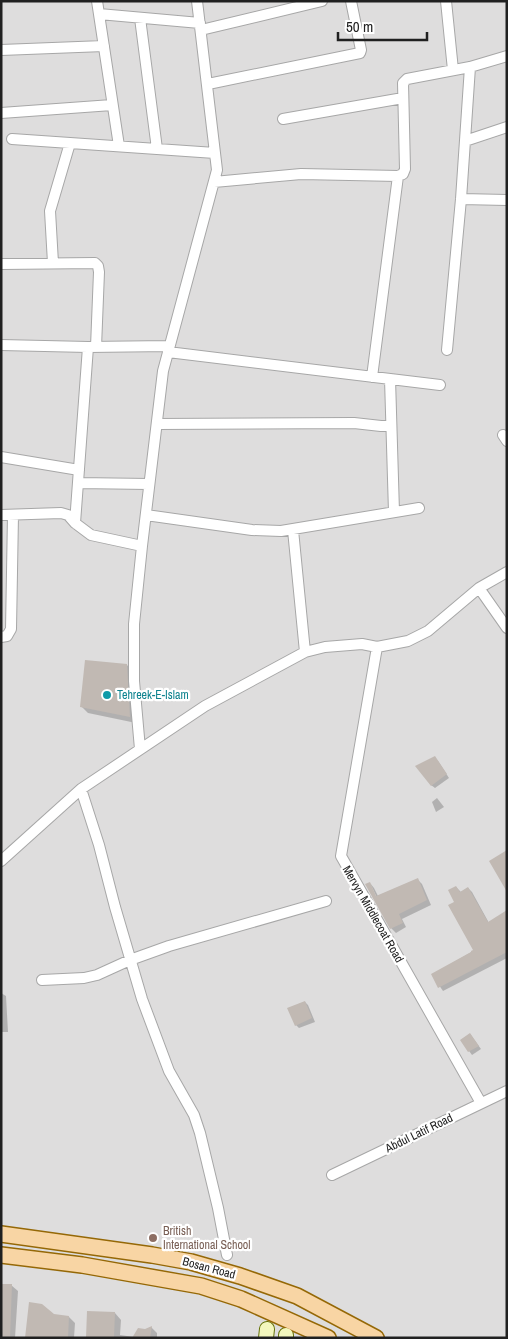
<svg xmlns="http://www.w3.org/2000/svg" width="508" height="1339" font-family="'Archivo Narrow',sans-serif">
<rect width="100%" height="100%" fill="#f0ede7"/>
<!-- residential -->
<path fill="#dedddd" d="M 1,1 L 507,1 L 507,1338 L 1,1338 Z"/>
<!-- shadow -->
<path fill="#0003" d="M 127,665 L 133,672 L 136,723 L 88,713 L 81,706 Z
M 438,761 L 449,778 L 435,788 L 431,785 Z
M 437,798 L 444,807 L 436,812 L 432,802 Z
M 418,880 L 422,884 L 431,905 L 402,919 L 406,927 L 396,933 L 391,928 L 370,883 L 374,888 L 378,896 Z
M 456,887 L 461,892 L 468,888 L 472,892 L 489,923 L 507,911 L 507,958 L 443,991 L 432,975 L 475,950 L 456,902 Z
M 1,993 L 6,996 L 8,1032 L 1,1032 Z
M 305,1002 L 308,1005 L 315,1022 L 299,1028 L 296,1025 Z
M 470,1034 L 481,1049 L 472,1055 L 461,1040 Z
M 11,1285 L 18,1291 L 15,1338 L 1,1338 Z
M 115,1313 L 121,1320 L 120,1335 L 134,1337 L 151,1327 L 157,1333 L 157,1338 L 87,1338 Z
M 53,1316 L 69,1317 L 75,1323 L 74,1338 L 26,1338 Z"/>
<!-- building -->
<path fill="#c1b9b3" d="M 85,660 L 127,664 L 130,717 L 80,707 Z
M 435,756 L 447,774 L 431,786 L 415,766 Z
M 507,850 L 507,892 L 489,861 Z
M 418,878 L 427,900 L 399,914 L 403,923 L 390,929 L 365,884 L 370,882 L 376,896 Z
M 456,886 L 460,892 L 468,887 L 488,922 L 507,910 L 507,952 L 438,988 L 431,974 L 471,952 L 471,951 L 473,950 L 448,905 L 454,902 L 448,890 Z
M 305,1001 L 312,1018 L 295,1026 L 287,1008 Z
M 470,1033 L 479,1046 L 468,1052 L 460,1040 Z
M 1,1284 L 12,1284 L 10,1338 L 1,1338 Z
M 29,1302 L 42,1304 L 54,1314 L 69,1316 L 68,1338 L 25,1338 Z
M 87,1311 L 115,1312 L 114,1338 L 86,1338 Z
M 152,1326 L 150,1338 L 132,1338 L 138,1328 L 145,1329 Z"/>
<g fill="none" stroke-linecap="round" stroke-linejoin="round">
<!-- street casing -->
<g stroke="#a7a7a7" stroke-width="12">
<path id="street" d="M 97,1 L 119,146
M 446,1 L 453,70
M 99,14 L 200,23
M 140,18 L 157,149
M 201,30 L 322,1
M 1,50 L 104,46
M 208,84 L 360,53 L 361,50 L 351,1
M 1,113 L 112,105
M 283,119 L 403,98
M 12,139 L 215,153
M 465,141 L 507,127
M 214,182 L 301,174 L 398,176 L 403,174 L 405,169 L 403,83 L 407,79 L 470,67 L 507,56
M 461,199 L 507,200
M 53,263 L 50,211 L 70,143
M 1,264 L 95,263 L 98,266 L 99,272 L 96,347
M 1,345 L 88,347 L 169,346
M 447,350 L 461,199 L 470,67
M 168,352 L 440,385
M 372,377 L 398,176
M 390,379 L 394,512
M 157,424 L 354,423 L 381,426 L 391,426
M 503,435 L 507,441
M 1,457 L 79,470
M 78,483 L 149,484
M 1,515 L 61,513 L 68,515 L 75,523 L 91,535 L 142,546
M 146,515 L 252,530 L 281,531 L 419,508
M 75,523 L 88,347
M 293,530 L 305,652
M 479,588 L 507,628
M 1,637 L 7,636 L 11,629 L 13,515
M 377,647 L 341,856 L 481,1103
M 140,749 L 134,681 L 134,624 L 142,546 L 163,371 L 217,170 L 197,1
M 81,789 L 99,845 L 115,907 L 142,999 L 169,1071 L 194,1115 L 200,1133 L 218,1208 L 227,1255
M 1,861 L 81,789 L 205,706 L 305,652 L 325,647 L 362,644 L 377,647 L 408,641 L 428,631 L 479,588 L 507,572
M 42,980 L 84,978 L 97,975 L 130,960 L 169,946 L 326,901
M 332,1175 L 507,1091"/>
</g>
<!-- secondary casing -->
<g stroke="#67740a" stroke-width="16">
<path id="secondary" d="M 266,1338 L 267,1329
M 286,1338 L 286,1335"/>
</g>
<!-- primary casing -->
<g stroke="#956806" stroke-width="18">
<path id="primary" d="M 1,1234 L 152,1255 L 191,1262 L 240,1276 L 297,1296 L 376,1338
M 1,1255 L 82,1265 L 201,1286 L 241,1299 L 328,1338"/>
</g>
<!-- street -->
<use href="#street" stroke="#fff" stroke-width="10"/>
<!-- secondary -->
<use href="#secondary" stroke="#f3f7be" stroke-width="14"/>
<!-- primary -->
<use href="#primary" stroke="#f8d5a4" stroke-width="15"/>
</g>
<!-- markers -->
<circle fill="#0f9aa8" stroke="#fff" stroke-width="2" cx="107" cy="695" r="5"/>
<circle fill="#8d6e63" stroke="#fff" stroke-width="2" cx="153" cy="1238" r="5"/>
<g text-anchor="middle" stroke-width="4.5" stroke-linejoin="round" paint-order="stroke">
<!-- culture labels -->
<g font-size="12" fill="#0d838f" stroke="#fff" text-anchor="start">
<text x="117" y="699">Tehreek-E-Islam</text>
</g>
<!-- street labels -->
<g font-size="12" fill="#202020" stroke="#fff">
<text transform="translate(373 914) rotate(60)" y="4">Mervyn Middlecoat Road</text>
<text transform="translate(419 1133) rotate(-26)" y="4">Abdul Latif Road</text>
<text transform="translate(209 1268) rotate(15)" y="4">Bosan Road</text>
</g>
<!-- education labels -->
<g font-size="12" fill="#785e54" stroke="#fff" text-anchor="start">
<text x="163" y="1235">British<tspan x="163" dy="14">International School</tspan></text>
</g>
</g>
<!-- border -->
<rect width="508" height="1339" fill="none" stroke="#202020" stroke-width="5"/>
<!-- scale -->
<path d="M338 32v8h89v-8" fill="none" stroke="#202020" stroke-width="2.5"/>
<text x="346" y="32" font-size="15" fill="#202020" stroke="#ffffff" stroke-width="4" paint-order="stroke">50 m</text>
</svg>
